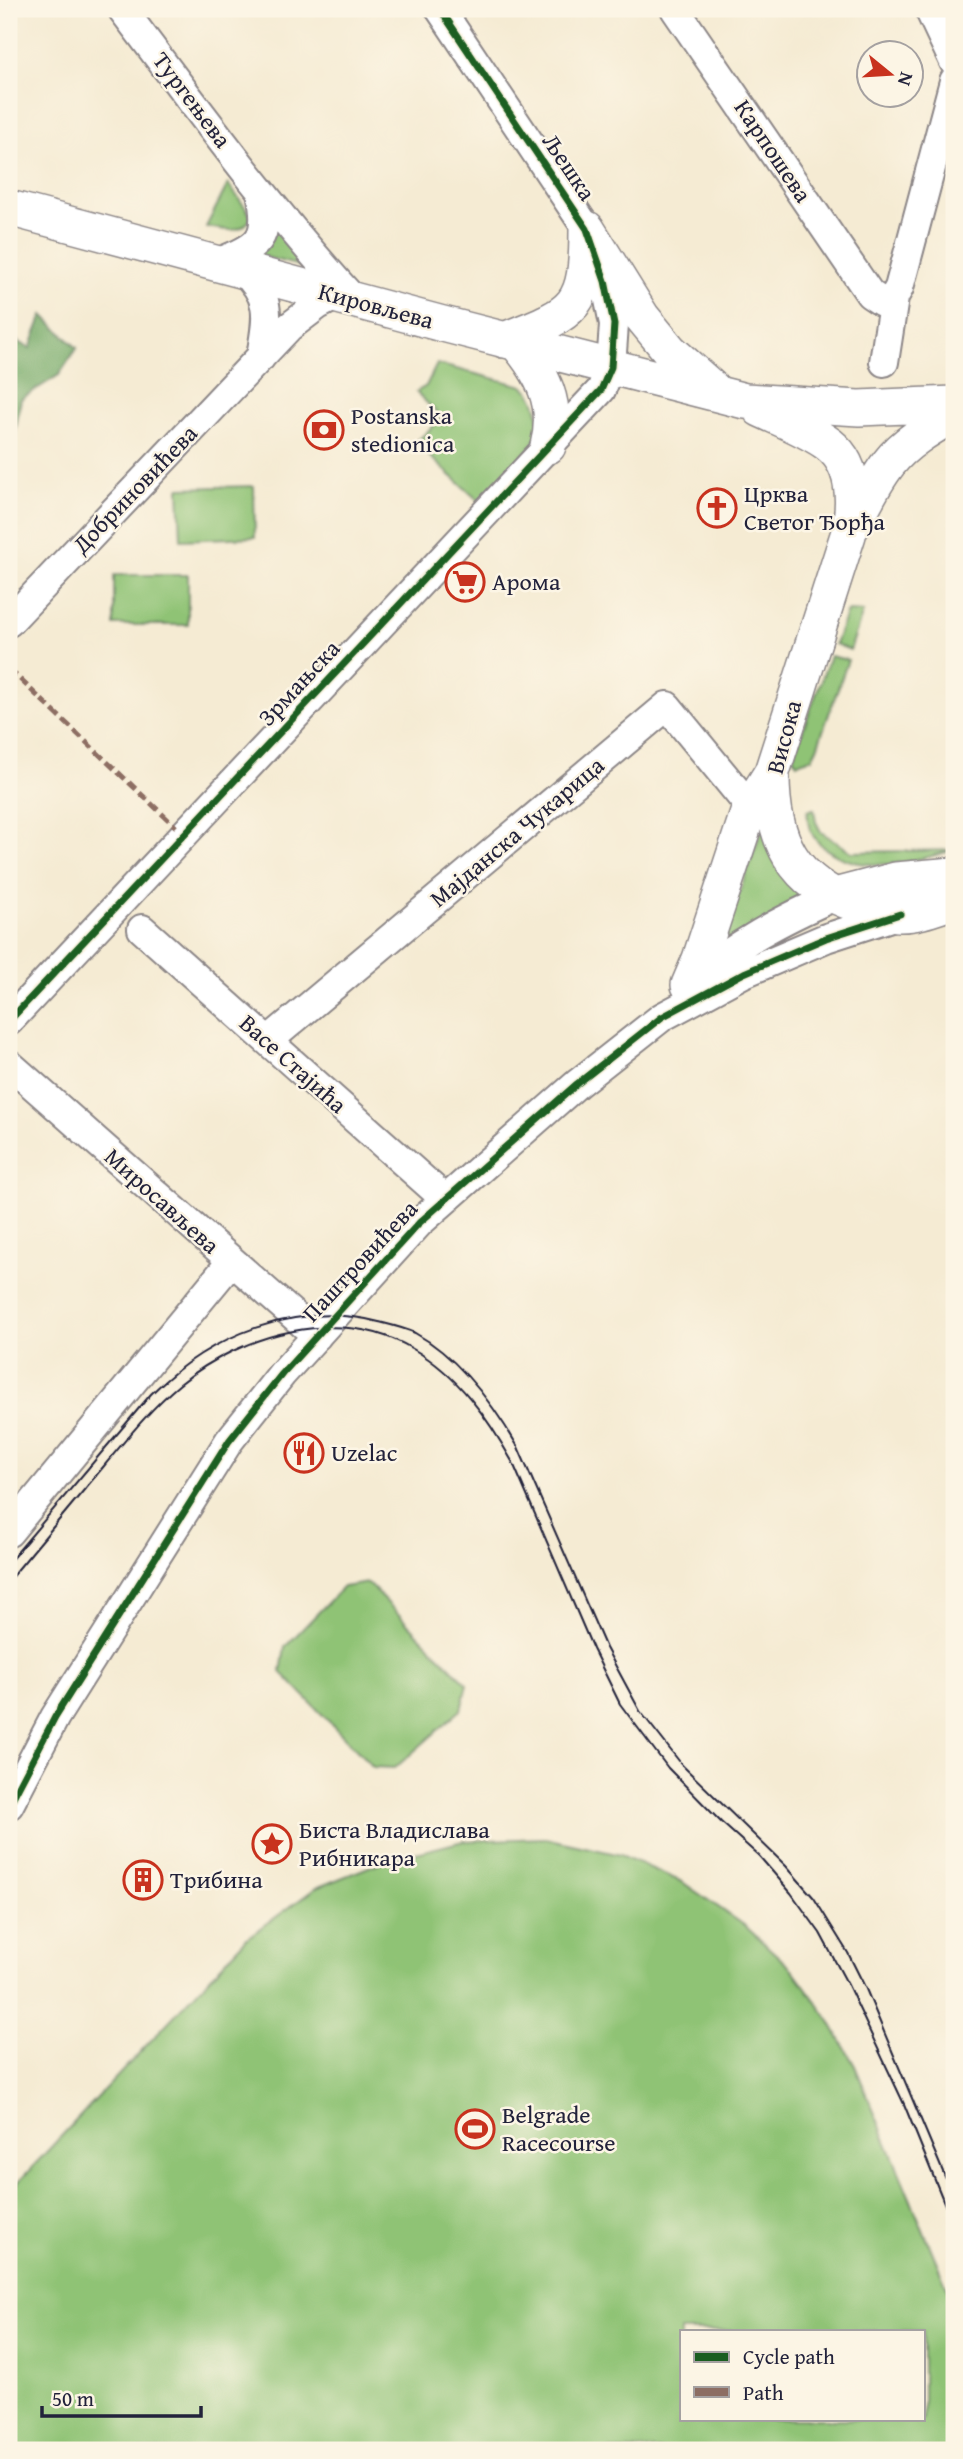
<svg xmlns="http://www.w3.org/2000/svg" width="963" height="2459" font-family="'Gentium Book Plus',serif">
<rect width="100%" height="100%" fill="#fcf5e5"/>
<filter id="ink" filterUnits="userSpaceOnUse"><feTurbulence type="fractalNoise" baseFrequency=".0143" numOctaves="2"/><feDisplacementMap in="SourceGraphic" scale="14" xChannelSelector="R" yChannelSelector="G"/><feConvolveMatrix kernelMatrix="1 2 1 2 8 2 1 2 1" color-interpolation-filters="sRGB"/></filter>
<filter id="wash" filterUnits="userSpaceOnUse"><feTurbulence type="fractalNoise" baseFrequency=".00686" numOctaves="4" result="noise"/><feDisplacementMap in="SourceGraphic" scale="28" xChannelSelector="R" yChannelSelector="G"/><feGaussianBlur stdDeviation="1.57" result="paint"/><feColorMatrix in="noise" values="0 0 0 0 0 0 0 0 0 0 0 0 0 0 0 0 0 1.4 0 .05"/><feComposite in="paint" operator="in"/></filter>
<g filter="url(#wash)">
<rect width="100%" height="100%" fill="#f5ebd3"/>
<!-- green -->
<path fill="#8fc375" stroke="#587258" stroke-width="2" fill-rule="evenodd" d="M 228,184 L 248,211 L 251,218 C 240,236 223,229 206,227 Z
M 275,228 L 323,272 L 257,255 Z
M 437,364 L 523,386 C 538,396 543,424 535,440 C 527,455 492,486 479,501 L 415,443 L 442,418 L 416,392 L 426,386 Z
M 254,486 L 255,537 L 181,540 L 179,488 Z
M 114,575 L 188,575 L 188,625 L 114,625 Z
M 847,611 L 863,612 L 850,650 L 835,644 Z
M 830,656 L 848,660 L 817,748 L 812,758 L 797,763 L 793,757 Z
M 814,809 L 816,822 L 821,832 L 852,852 L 954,850 C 910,862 857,878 820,844 C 811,836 806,822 808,810 Z
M 762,825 L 811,900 L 718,952 L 757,843 Z
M 368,1583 L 467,1684 L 461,1710 L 395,1768 L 373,1767 L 281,1672 L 285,1647 L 343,1587 Z
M 545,1838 L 621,1855 L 682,1882 L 744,1925 L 793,1970 L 828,2018 L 855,2066 L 954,2304 L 954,2450 L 9,2450 L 9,2192 L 246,1939 L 316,1888 L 381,1862 L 463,1841 ZM 681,2331 L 923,2331 L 923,2419 L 681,2419 Z"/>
<!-- forest -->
<path fill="#73a966" stroke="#4a6650" stroke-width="2" d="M 43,315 L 77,348 L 59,375 L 21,399 L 9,466 L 9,337 L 30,348 Z"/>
</g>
<g filter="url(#ink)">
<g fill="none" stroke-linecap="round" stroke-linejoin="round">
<!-- minor casing -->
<g stroke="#8c8687" stroke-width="32">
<path id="minor" d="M 122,9 C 197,108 270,209 354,300
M 675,9 L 870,294 L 882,302 L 891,302 L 899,288 L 954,81
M 929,9 L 954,62
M 217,263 C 259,246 271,241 261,192
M 242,270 C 274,299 267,318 261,357
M 884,362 L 894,298
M 9,622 L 289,327 L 318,305 L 337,295
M 142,929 L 444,1198
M 691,983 C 734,944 783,919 835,896
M 9,1021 L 601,390 L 611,367 L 614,324 L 605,281 L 587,229 L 440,9
M 268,1041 L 667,706 L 750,807
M 9,1064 L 317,1336
M 9,1532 L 231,1262
M 9,1805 L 55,1717 L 229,1441 L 282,1374 L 419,1223 L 577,1084 L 662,1017 L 744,973 L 826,938 L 900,914"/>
</g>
<!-- major casing -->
<g stroke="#8c8687" stroke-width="38">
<path id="major" d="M 9,208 L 439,323 L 745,401 L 859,408 L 954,404
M 587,229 L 642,317 L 670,351 L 714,390
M 504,340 C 576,312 587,309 587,229
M 516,342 C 543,374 559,404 548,446
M 760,409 C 781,419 804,428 824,441 C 856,461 856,503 848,535 L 772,772 C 771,838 792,885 859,905 C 872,909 887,914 901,914 C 919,914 937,906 954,901
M 853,525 C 864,504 874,482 889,463 C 905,442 932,427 954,414
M 835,896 L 896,880 L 954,875
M 689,985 L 700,959 L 750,807 L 772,772"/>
</g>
<!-- minor -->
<use href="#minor" stroke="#fff" stroke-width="28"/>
<!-- major -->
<use href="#major" stroke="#fff" stroke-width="35"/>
<!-- tram -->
<path stroke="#22223b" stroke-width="2" d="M 9,1562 L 151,1394 C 210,1335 296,1300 379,1322 C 391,1325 404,1328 415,1333 C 460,1358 493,1404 518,1447 L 606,1648 L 640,1711 L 683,1766 L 786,1866 L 814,1898 L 848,1953 L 866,1989 L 954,2198
M 9,1580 C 41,1542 72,1504 104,1466 C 128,1437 151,1408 180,1384 C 242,1334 339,1305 413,1349 C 458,1375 488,1418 513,1463 L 593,1649 L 620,1704 L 668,1768 L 721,1822 L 759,1856 L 791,1893 L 820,1933 L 848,1985 L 904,2104 L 954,2227"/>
<!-- quiet -->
<path stroke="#8d6e63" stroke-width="5" stroke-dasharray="10 5" stroke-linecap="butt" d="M 9,669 L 176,827"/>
<!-- cycleway casing -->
<g stroke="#fcf5e5" stroke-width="11">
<path id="cycleway" d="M 9,1021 L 601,390 L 611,367 L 614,324 L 605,281 L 587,229 L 440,9
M 9,1805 L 55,1717 L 229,1441 L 282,1374 L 419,1223 L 577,1084 L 662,1017 L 744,973 L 826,938 L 900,914"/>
</g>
<!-- cycleway -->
<use href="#cycleway" stroke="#1b5e20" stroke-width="7"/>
</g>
</g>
<!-- icons -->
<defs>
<g id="bank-ring" transform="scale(2.0125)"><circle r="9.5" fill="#fcf5e5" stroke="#c8321e" stroke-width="1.5"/><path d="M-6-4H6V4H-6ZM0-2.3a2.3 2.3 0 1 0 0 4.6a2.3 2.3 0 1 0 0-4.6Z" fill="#c8321e"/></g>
<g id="church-ring" transform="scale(2.0125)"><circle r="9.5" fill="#fcf5e5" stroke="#c8321e" stroke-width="1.5"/><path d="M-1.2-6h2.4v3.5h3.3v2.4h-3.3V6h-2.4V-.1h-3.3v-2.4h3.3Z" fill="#c8321e"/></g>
<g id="supermarket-ring" transform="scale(2.0125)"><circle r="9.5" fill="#fcf5e5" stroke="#c8321e" stroke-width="1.5"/><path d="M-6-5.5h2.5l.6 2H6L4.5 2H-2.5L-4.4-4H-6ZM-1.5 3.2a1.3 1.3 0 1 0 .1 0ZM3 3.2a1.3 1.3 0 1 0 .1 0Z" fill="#c8321e"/></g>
<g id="restaurant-ring" transform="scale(2.0125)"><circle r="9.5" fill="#fcf5e5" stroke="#c8321e" stroke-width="1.5"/><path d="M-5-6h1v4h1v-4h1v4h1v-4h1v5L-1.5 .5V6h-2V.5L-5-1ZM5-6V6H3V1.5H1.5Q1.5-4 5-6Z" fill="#c8321e"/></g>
<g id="sight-ring" transform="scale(2.0125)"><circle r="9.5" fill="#fcf5e5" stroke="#c8321e" stroke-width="1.5"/><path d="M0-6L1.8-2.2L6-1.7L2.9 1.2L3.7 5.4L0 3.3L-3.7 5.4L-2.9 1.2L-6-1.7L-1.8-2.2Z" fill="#c8321e"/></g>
<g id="building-ring" transform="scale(2.0125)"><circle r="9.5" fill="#fcf5e5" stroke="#c8321e" stroke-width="1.5"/><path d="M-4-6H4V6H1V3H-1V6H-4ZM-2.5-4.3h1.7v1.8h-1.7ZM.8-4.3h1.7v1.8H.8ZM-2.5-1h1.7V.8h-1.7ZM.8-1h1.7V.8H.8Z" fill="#c8321e"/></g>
<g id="stadium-ring" transform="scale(2.0125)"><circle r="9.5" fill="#fcf5e5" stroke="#c8321e" stroke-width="1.5"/><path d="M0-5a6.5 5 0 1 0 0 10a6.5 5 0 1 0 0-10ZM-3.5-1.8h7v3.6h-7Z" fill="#c8321e"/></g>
</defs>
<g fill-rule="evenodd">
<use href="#bank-ring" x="324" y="430"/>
<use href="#church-ring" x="717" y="508"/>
<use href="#supermarket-ring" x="465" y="582"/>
<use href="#restaurant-ring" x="304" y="1453"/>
<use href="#sight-ring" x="272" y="1844"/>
<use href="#building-ring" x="143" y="1880"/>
<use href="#stadium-ring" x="475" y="2129"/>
</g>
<g text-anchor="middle" stroke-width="5" stroke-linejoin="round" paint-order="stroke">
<!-- street labels -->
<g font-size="24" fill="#22223b" stroke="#fcf5e5">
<text transform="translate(192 100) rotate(53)" y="8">Тургењева</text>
<text transform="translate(773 151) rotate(56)" y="8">Карпошева</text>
<text transform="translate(569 167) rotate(56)" y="8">Љешка</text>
<text transform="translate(376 306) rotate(15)" y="8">Кировљева</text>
<text transform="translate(135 489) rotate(-46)" y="8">Добриновићева</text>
<text transform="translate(299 683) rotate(-47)" y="8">Зрмањска</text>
<text transform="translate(784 737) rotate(-75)" y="8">Висока</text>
<text transform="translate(517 832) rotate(-40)" y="8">Мајданска Чукарица</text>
<text transform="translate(293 1064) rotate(42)" y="8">Васе Стајића</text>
<text transform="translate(162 1201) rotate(42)" y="8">Миросављева</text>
<text transform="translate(360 1261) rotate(-47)" y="8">Паштровићева</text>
</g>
<!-- poi labels -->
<g font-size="24" fill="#22223b" stroke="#fcf5e5" text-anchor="start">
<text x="351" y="424">Postanska<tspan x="351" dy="28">stedionica</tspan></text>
<text x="744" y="502">Црква<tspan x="744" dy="28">Светог Ђорђа</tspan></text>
<text x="492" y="590">Арома</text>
<text x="331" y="1461">Uzelac</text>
<text x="299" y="1838">Биста Владислава<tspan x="299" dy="28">Рибникара</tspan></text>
<text x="170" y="1888">Трибина</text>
<text x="502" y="2123">Belgrade<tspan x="502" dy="28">Racecourse</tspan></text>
</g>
</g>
<!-- margin -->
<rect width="963" height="2459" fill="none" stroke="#fcf5e5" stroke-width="35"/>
<!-- legend -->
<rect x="680" y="2330" width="245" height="91" fill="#fcf5e5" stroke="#a5a1a1" stroke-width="2"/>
<rect x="694" y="2352" width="35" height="10" fill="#1b5e20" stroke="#a5a1a1" stroke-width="2"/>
<text x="743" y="2364" font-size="21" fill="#22223b">Cycle path</text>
<rect x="694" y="2387" width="35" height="10" fill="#8d6e63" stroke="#a5a1a1" stroke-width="2"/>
<text x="743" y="2400" font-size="21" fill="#22223b">Path</text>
<!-- north arrow -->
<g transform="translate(890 74) rotate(108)"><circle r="33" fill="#fcf5e5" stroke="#a5a1a1" stroke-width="2"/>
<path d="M0-5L12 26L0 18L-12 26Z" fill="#c8321e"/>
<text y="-10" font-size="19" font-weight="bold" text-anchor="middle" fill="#22223b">N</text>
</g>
<!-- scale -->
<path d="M42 2406v10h159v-10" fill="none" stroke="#22223b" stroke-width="3.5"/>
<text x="52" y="2406" font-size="21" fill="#22223b" stroke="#fcf5e5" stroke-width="5" paint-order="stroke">50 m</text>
</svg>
